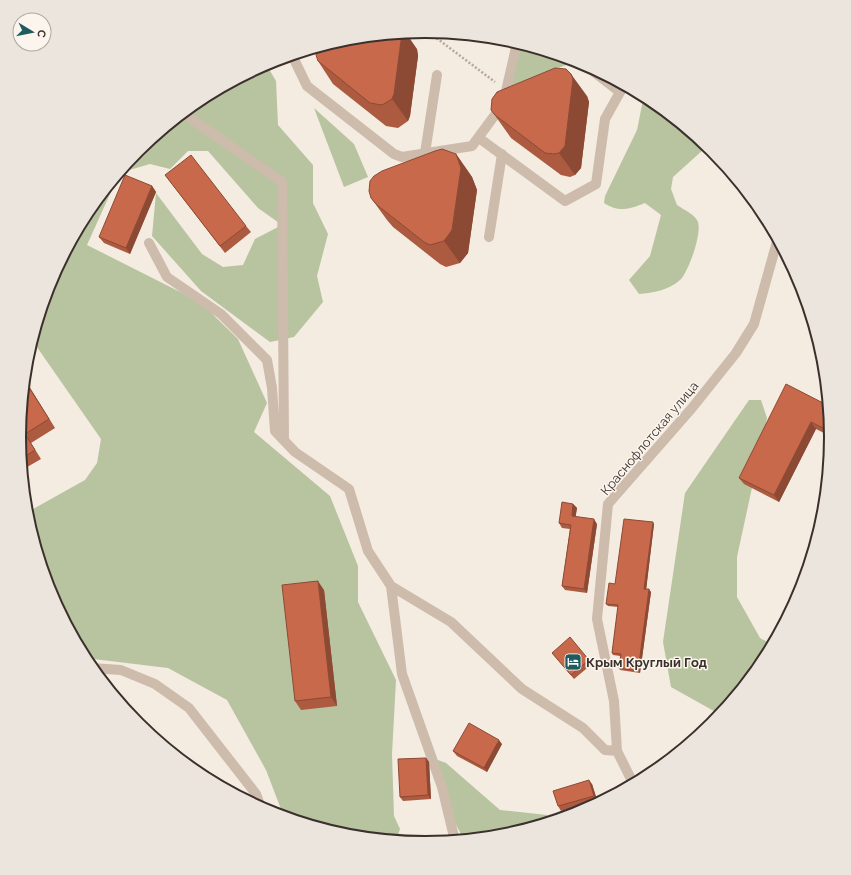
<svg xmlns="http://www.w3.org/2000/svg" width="851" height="875" font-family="Raleway,sans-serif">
<rect width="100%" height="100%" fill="#f4ebe1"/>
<!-- green -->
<path fill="#b8c4a0" d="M 522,44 L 561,56 L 571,63 L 510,87 Z
M 266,64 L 276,81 L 278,125 L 313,165 L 313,203 L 328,234 L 317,276 L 323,302 L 294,337 L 270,342 L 201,291 L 152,236 L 156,193 L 202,254 L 223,267 L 243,265 L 255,239 L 282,225 L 258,208 L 208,151 L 188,151 L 170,169 L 150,164 L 119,173 L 138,150 L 200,99 Z
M 644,95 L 652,100 L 705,143 L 704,149 L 673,177 L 671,189 L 677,205 C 684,210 695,214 698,222 C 702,234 688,273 680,280 C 669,290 653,293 639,294 L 629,280 L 650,256 L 661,215 L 645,203 C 630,209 619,213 604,203 L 605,196 L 637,130 Z
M 314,108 L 354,144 L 368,177 L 344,187 Z
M 119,174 L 87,245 L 200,302 L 238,339 L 267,403 L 254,432 L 330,496 L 358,566 L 358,602 L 396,680 L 392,754 L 394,816 L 400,829 L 396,841 L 346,836 L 284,817 L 266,770 L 227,700 L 168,668 L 85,658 L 50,593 L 26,513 L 85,480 L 97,463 L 101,439 L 32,340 L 50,282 L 88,211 Z
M 749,400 L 761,400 L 767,418 L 737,557 L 737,597 L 760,638 L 773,645 L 763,664 L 721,715 L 671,687 L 663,642 L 685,493 Z
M 438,760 L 446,763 L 500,810 L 547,815 L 549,823 L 505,836 L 464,840 L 449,811 L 435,765 Z"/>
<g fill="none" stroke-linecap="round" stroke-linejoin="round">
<!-- path -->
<path stroke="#b9a596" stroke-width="2.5" stroke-dasharray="2 2" stroke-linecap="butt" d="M 427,31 L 495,82"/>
<!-- minor -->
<path stroke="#cdbbac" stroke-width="10" d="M 292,55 L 307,86 L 394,154 L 402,157 L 472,146 L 503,104 L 517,43
M 581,62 L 620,92
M 183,113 L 282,182 L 284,440
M 479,138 L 565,201 L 596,184 L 605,119 L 624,85
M 425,153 L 437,75
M 489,237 L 502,154
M 149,243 L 167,277 L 221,314 L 267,360 L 272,388 L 275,431 L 295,452 L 349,489 L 368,551 L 391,586 L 451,622 L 522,689 L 583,728 L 605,750 L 617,751
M 391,586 L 402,674 L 442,787 L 455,841
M 91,668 L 121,670 L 155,684 L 189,708 L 256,794 L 261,808
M 634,785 L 617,751 L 614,701 L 597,619 L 608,504 L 692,408 L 736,353 L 754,324 L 778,238"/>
</g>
<!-- wall -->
<path fill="#ac5a40" d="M 417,49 L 418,56 L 410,116 L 408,121 L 398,128 L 386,126 L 333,84 L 318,61 Z
M 587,96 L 589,102 L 581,168 L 575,175 L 570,177 L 561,175 L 511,138 L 491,110 Z
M 456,154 L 472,177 L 477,190 L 468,253 L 460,263 L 446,267 L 440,264 L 393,227 L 387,220 L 371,198 Z
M 165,175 L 246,226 L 251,232 L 225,253 Z
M 152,186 L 156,192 L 130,254 L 104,243 L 99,237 Z
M 25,380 L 55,428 L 31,443 L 41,459 L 22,470 L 19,437 Z
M 829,406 L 832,437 L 816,429 L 779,502 L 744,484 L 739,478 Z
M 573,504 L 577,508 L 575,517 L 597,524 L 587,593 L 565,590 L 562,586 L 570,529 L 562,528 L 559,523 Z
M 654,524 L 646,589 L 651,592 L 640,673 L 620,670 L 619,668 L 620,656 L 613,655 L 612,653 L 618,607 L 608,606 L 606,604 L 615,584 Z
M 324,590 L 337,706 L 301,710 L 295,701 Z
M 552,653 L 589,660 L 592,664 L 574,679 Z
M 502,744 L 487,772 L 457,756 L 453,751 Z
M 426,758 L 429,762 L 431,799 L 403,801 L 400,797 Z
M 592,784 L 597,800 L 561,811 L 558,806 Z"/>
<!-- shaded-wall -->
<path fill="#8c4a34" d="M 402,33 L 406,33 L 417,49 L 418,56 L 410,116 L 408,121 L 392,99 Z
M 571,74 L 587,96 L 589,102 L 581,168 L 575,175 L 559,153 Z
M 456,154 L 472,177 L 477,190 L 468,253 L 460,263 L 444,241 Z
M 152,186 L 156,192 L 130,254 L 126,248 Z
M 25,380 L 55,428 L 25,381 Z
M 811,422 L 816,429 L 779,502 L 774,495 Z
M 573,504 L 577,508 L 575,521 L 572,516 Z
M 594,519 L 597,524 L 587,593 L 584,589 Z
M 653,522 L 654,524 L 646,591 L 644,589 Z
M 318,581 L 324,590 L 337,706 L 331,697 Z
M 649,589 L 651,592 L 640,673 L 638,671 Z
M 499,740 L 502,744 L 487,772 L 484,768 Z
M 426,758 L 429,762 L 431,799 L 428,795 Z
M 589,780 L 592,784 L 597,800 L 594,796 Z"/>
<!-- building -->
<path fill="#c8694b" stroke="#8c4a34" d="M 402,33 L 394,94 L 392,99 L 382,105 L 370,103 L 318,61 L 316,55 L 319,47 L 346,39 Z
M 555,68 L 566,69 L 571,74 L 573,79 L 565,146 L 559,153 L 554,154 L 545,153 L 495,115 L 491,110 L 492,99 L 497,92 Z
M 442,149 L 456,154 L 461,168 L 452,230 L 444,241 L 430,245 L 424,242 L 377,205 L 371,198 L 369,191 L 370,181 L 374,176 L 382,171 L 435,151 Z
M 191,155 L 246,226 L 220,246 L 165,175 Z
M 125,175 L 152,186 L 126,248 L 99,237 Z
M 25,381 L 49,419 L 25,434 L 35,450 L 21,459 L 19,437 Z
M 786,384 L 829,406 L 831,432 L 811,422 L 774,495 L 739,478 Z
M 562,502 L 573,504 L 572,516 L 594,519 L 584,589 L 562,586 L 571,525 L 559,523 Z
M 624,519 L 653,522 L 644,589 L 649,589 L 638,671 L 619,668 L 621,654 L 612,653 L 618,605 L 606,604 L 609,583 L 615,584 Z
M 318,581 L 331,697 L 295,701 L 282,585 Z
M 570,637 L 589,660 L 571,675 L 552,653 Z
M 469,723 L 499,740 L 484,768 L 453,751 Z
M 426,758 L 428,795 L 400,797 L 398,759 Z
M 589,780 L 594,796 L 558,806 L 553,791 Z
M 624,784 L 627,789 L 616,794 L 613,789 Z"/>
<!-- icons -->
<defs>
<g id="hotel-square" transform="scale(0.9)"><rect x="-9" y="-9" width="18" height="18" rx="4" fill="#1f5a5e" stroke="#fbf5ee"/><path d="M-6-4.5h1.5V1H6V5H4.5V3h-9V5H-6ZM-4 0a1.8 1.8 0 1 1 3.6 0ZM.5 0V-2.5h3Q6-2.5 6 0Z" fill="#fff"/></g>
</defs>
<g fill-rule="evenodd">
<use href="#hotel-square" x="573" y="662"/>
</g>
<g text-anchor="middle" stroke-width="3" stroke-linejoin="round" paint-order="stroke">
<!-- street labels -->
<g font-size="13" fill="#3b302b" stroke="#fbf5ee">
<text transform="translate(649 438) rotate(-50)" y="5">Краснофлотская улица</text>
</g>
<!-- poi labels -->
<g font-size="13" font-weight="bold" fill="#3b302b" stroke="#fbf5ee" text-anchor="start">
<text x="586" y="667">Крым Круглый Год</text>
</g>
</g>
<!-- crop -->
<path d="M0 0H851V875H0ZM26 437a399 399 0 1 1 798 0a399 399 0 1 1-798 0Z" fill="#ece5de" fill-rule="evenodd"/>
<path fill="none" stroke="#3b302b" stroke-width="2" d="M26 437a399 399 0 1 1 798 0a399 399 0 1 1-798 0Z"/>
<!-- north arrow -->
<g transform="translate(32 32) rotate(100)"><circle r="19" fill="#fbf5ee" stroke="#aea6a0"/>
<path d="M0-3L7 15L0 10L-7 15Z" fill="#1f5a5e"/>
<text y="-6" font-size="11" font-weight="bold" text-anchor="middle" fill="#3b302b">С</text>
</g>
</svg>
